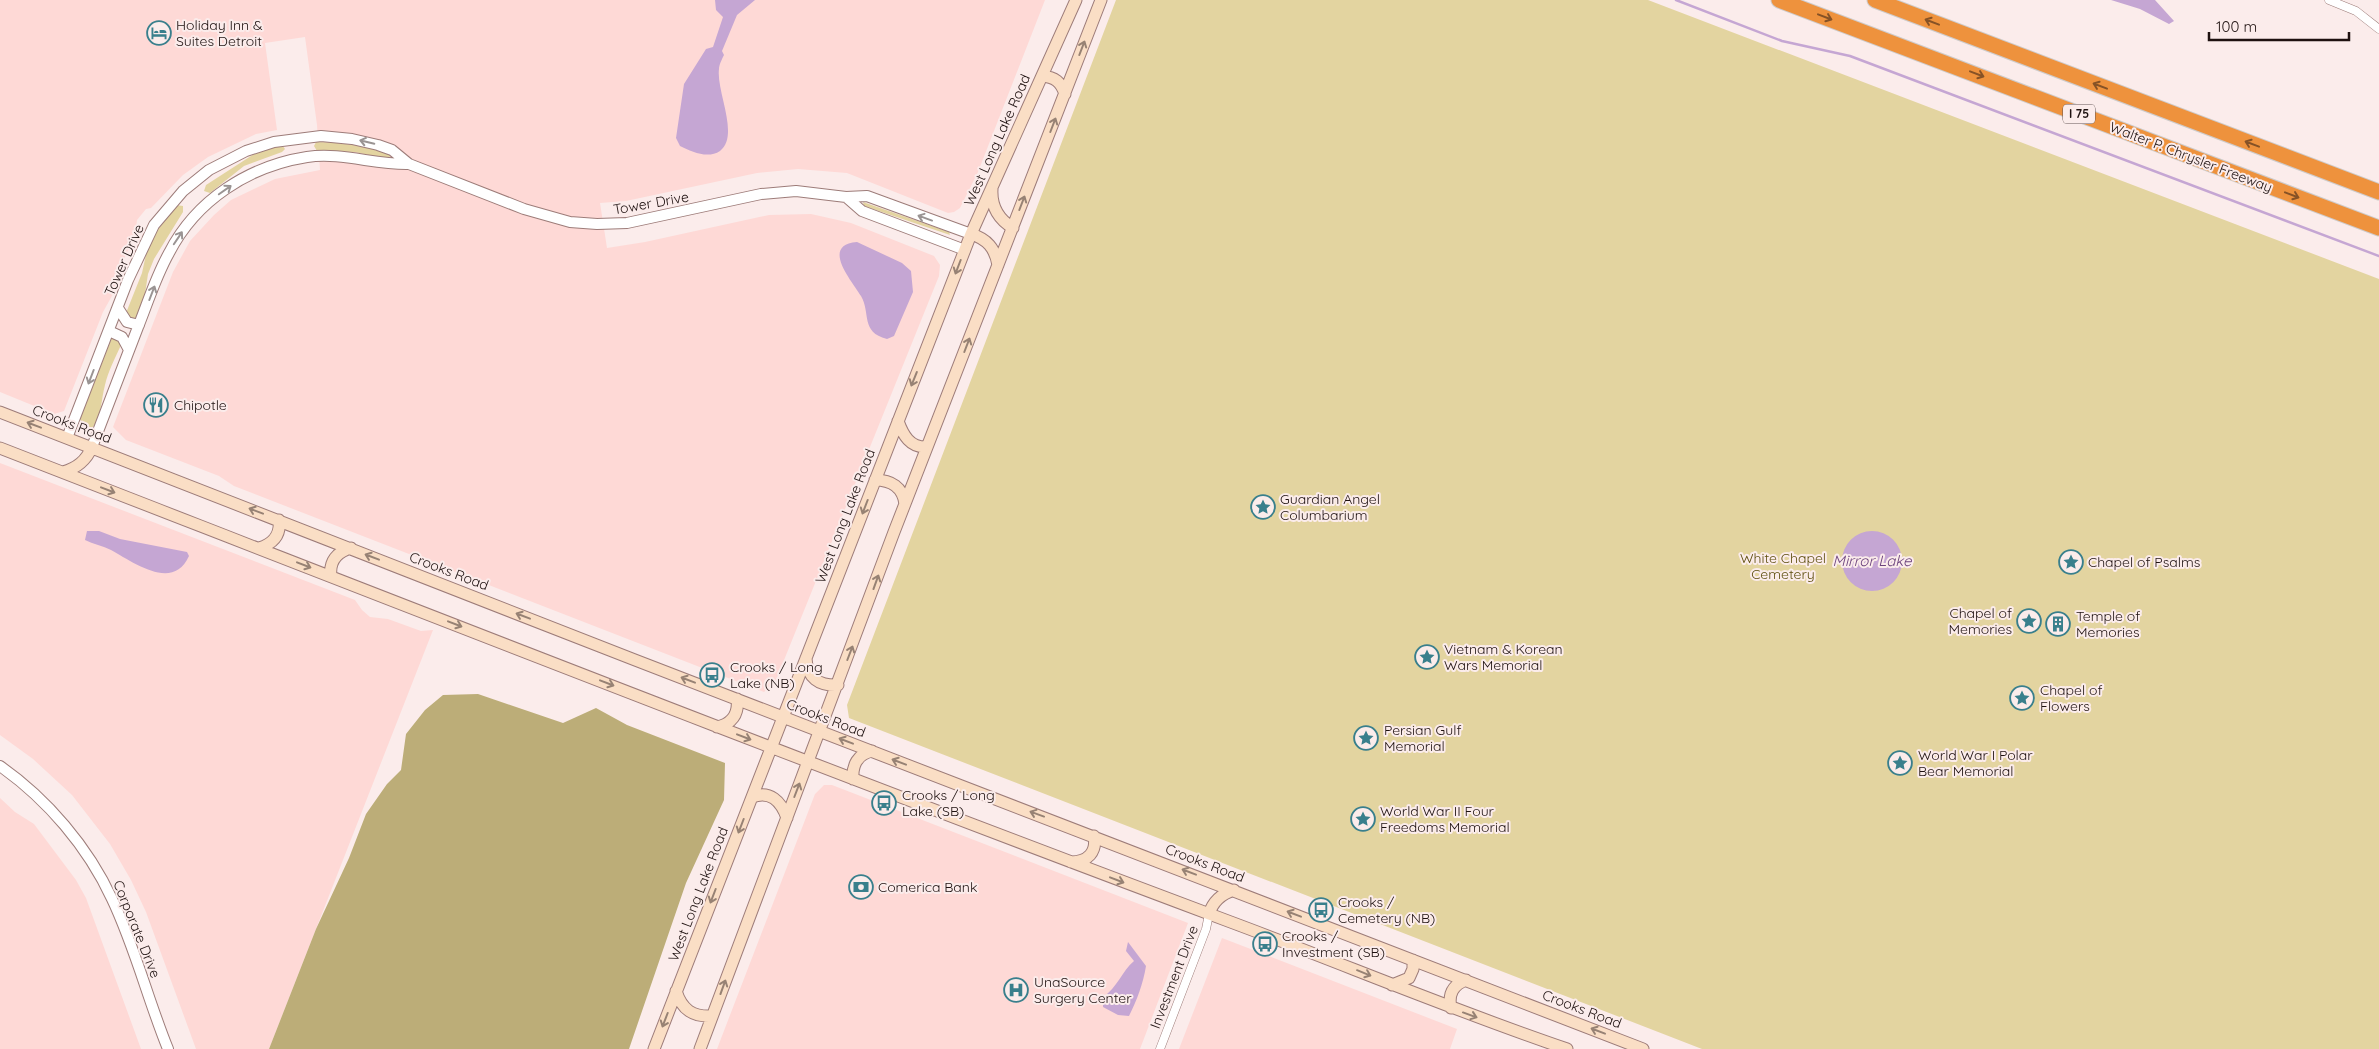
<svg xmlns="http://www.w3.org/2000/svg" width="2379" height="1049" font-family="Quicksand,sans-serif">
<rect width="100%" height="100%" fill="#fbeceb"/>
<!-- built -->
<path fill="#fed9d6" d="M 0,0 L 1045,0 L 978,172 L 960,208 L 954,212 L 948,213 L 847,173 L 798,169 L 757,173 L 626,201 L 600,203 L 607,248 L 645,242 L 769,215 L 811,214 L 851,223 L 934,256 L 940,265 L 939,276 L 776,680 L 764,692 L 234,486 L 219,476 L 126,440 L 113,427 L 173,272 L 190,241 L 214,215 L 231,200 L 275,179 L 320,170 L 317,125 L 305,37 L 265,43 L 277,130 L 256,134 L 208,157 L 183,175 L 151,208 L 146,209 L 137,220 L 135,236 L 120,267 L 113,294 L 103,312 L 64,411 L 54,414 L 0,392 Z
M 0,463 L 355,600 L 362,610 L 370,617 L 388,619 L 421,631 L 433,630 L 269,1049 L 196,1049 L 146,912 L 131,880 L 110,844 L 72,795 L 33,759 L 0,735 Z
M 824,785 L 832,785 L 1188,923 L 1140,1049 L 717,1049 L 815,794 Z
M 0,798 L 15,812 L 34,824 L 76,880 L 86,898 L 141,1049 L 0,1049 Z
M 1222,938 L 1457,1029 L 1450,1049 L 1179,1049 Z"/>
<!-- green -->
<path fill="#e3d4a0" d="M 1116,0 L 1648,0 L 2379,279 L 2379,1049 L 1702,1049 L 849,718 L 847,705 Z
M 316,142 C 342,142 364,146 389,154 L 390,157 L 387,159 L 355,152 L 317,151 L 314,146 Z
M 282,145 L 285,149 L 282,152 L 244,166 L 210,193 L 204,191 L 206,185 L 257,152 Z
M 863,202 L 949,232 L 950,235 L 864,206 Z
M 176,205 L 183,206 L 183,212 L 154,259 L 148,274 L 145,294 L 136,317 L 134,320 L 129,319 L 126,313 L 142,273 L 147,250 L 157,231 Z
M 112,337 L 119,339 L 121,345 C 115,358 108,372 105,385 C 101,400 102,414 93,427 L 85,427 L 80,419 Z"/>
<!-- forest -->
<path fill="#bcad78" d="M 478,694 L 563,723 L 596,708 L 627,725 L 725,763 L 724,800 L 686,883 L 629,1049 L 269,1049 L 316,929 L 349,858 L 366,814 L 387,784 L 401,770 L 406,734 L 425,710 L 443,695 Z"/>
<!-- water -->
<path fill="#c5a6d3" d="M 715,0 L 755,0 L 737,15 L 722,51 L 724,55 C 722,59 719,65 719,69 C 716,91 740,136 720,151 C 708,159 692,152 680,146 L 676,138 L 684,84 L 706,49 L 713,47 L 723,17 L 716,10 Z
M 2111,0 L 2155,0 L 2174,21 L 2169,24 L 2140,9 Z
M 857,242 L 902,263 L 911,271 L 913,292 L 894,336 L 887,339 C 860,332 871,313 861,296 C 852,281 820,245 857,242 Z
M 87,531 L 99,531 L 120,539 L 187,552 L 189,556 C 173,592 133,562 111,550 C 103,546 93,544 85,540 Z
M1842 561a30 30 0 1 1 60 0a30 30 0 1 1-60 0Z
M 1128,942 L 1146,966 C 1143,984 1137,1000 1129,1016 L 1118,1015 L 1103,1007 L 1103,997 C 1117,988 1122,971 1134,961 L 1126,951 Z"/>
<g fill="none" stroke-linecap="round" stroke-linejoin="round">
<!-- stream -->
<path stroke="#c5a6d3" stroke-width="2.5" d="M 1676,0 L 1782,41 L 1850,56 L 2379,256"/>
<!-- minor casing -->
<g stroke="#9d7c79" stroke-width="9">
<path id="minor" d="M 2329,0 L 2356,11 L 2379,29
M 1160,1049 L 1206,929 L 1209,914"/>
</g>
<!-- tertiary casing -->
<g stroke="#9d7c79" stroke-width="12">
<path id="tertiary" d="M 846,197 L 862,211 L 965,250
M 118,308 L 127,322 L 139,325
M 109,331 L 122,337 L 129,350
M 67,438 L 128,280 L 154,225 L 183,191 L 209,170 L 246,151 L 274,142 L 321,136 L 352,139 L 378,145 L 392,150 L 409,164 L 524,209 L 570,222 L 597,224 L 627,223 L 761,194 L 796,191 L 846,197 L 867,196 L 971,234
M 92,447 C 107,407 123,367 138,327 C 148,302 156,276 169,253 C 196,200 249,166 307,157 C 342,152 375,165 409,164
M 0,766 C 47,799 88,847 112,899 C 135,947 148,1000 168,1049"/>
</g>
<!-- secondary casing -->
<g stroke="#9d7c79" stroke-width="13">
<path id="secondary" d="M 1042,76 C 1055,77 1061,82 1065,94
M 992,189 C 991,206 998,219 1013,228
M 971,234 C 987,239 995,248 998,265
M 0,412 L 635,660 L 1643,1049
M 898,421 C 903,435 910,448 927,447
M 0,448 C 409,607 817,767 1228,921 C 1341,963 1452,1010 1567,1049
M 63,472 C 77,468 86,461 92,447
M 875,480 C 891,480 903,487 905,504
M 259,548 C 272,544 281,536 279,520
M 331,576 C 329,561 337,552 351,548
M 806,658 C 807,678 819,686 838,685
M 717,727 C 732,724 739,714 737,699
M 853,779 C 852,765 858,754 872,751
M 752,797 C 770,790 781,801 787,818
M 1071,862 C 1088,862 1097,852 1094,836
M 1209,914 C 1213,901 1221,894 1234,890
M 1392,985 L 1409,978 L 1413,969 L 1413,960
M 676,991 C 682,1010 693,1017 712,1016
M 1451,1008 C 1448,994 1453,985 1466,980
M 654,1049 L 971,234 L 1076,0
M 700,1049 L 894,532 L 1101,0"/>
</g>
<!-- motorway casing -->
<g stroke="#cecbca" stroke-width="17">
<path id="motorway" d="M 1779,0 L 2379,228
M 1875,0 L 2379,192"/>
</g>
<!-- minor -->
<use href="#minor" stroke="#fff" stroke-width="8"/>
<!-- tertiary -->
<use href="#tertiary" stroke="#fff" stroke-width="10"/>
<!-- secondary -->
<use href="#secondary" stroke="#fadec5" stroke-width="11"/>
<!-- motorway -->
<use href="#motorway" stroke="#ee923d" stroke-width="15"/>
</g>
<!-- one-way arrows -->
<defs><path id="oneway-shaft" d="M-6 0H5M1.5-3L5.5 0L1.5 3" fill="none" stroke-width="1.6" stroke-linecap="round" stroke-linejoin="round" transform="scale(1.25)"/></defs>
<g stroke="#865226">
<use href="#oneway-shaft" transform="translate(1825 17) rotate(21)"/>
<use href="#oneway-shaft" transform="translate(1932 22) rotate(-159)"/>
<use href="#oneway-shaft" transform="translate(1977 74) rotate(21)"/>
<use href="#oneway-shaft" transform="translate(2100 86) rotate(-159)"/>
<use href="#oneway-shaft" transform="translate(2252 144) rotate(-159)"/>
<use href="#oneway-shaft" transform="translate(2292 195) rotate(21)"/>
</g>
<g stroke="#978274">
<use href="#oneway-shaft" transform="translate(1082 48) rotate(-69)"/>
<use href="#oneway-shaft" transform="translate(1053 125) rotate(-69)"/>
<use href="#oneway-shaft" transform="translate(1022 203) rotate(-69)"/>
<use href="#oneway-shaft" transform="translate(958 267) rotate(111)"/>
<use href="#oneway-shaft" transform="translate(967 345) rotate(-69)"/>
<use href="#oneway-shaft" transform="translate(914 379) rotate(112)"/>
<use href="#oneway-shaft" transform="translate(34 425) rotate(-159)"/>
<use href="#oneway-shaft" transform="translate(108 490) rotate(21)"/>
<use href="#oneway-shaft" transform="translate(865 507) rotate(111)"/>
<use href="#oneway-shaft" transform="translate(256 511) rotate(-159)"/>
<use href="#oneway-shaft" transform="translate(372 557) rotate(-159)"/>
<use href="#oneway-shaft" transform="translate(304 565) rotate(21)"/>
<use href="#oneway-shaft" transform="translate(876 582) rotate(-70)"/>
<use href="#oneway-shaft" transform="translate(523 616) rotate(-159)"/>
<use href="#oneway-shaft" transform="translate(455 624) rotate(21)"/>
<use href="#oneway-shaft" transform="translate(850 653) rotate(-69)"/>
<use href="#oneway-shaft" transform="translate(688 680) rotate(-159)"/>
<use href="#oneway-shaft" transform="translate(607 683) rotate(21)"/>
<use href="#oneway-shaft" transform="translate(744 737) rotate(21)"/>
<use href="#oneway-shaft" transform="translate(846 741) rotate(-159)"/>
<use href="#oneway-shaft" transform="translate(899 762) rotate(-159)"/>
<use href="#oneway-shaft" transform="translate(797 790) rotate(-69)"/>
<use href="#oneway-shaft" transform="translate(1037 814) rotate(-160)"/>
<use href="#oneway-shaft" transform="translate(741 826) rotate(111)"/>
<use href="#oneway-shaft" transform="translate(1189 872) rotate(-159)"/>
<use href="#oneway-shaft" transform="translate(1117 880) rotate(21)"/>
<use href="#oneway-shaft" transform="translate(713 896) rotate(111)"/>
<use href="#oneway-shaft" transform="translate(1294 914) rotate(-159)"/>
<use href="#oneway-shaft" transform="translate(1364 973) rotate(22)"/>
<use href="#oneway-shaft" transform="translate(723 987) rotate(-70)"/>
<use href="#oneway-shaft" transform="translate(1470 1015) rotate(20)"/>
<use href="#oneway-shaft" transform="translate(665 1020) rotate(111)"/>
<use href="#oneway-shaft" transform="translate(1598 1031) rotate(-159)"/>
</g>
<g stroke="#9a9493">
<use href="#oneway-shaft" transform="translate(367 142) rotate(-167)"/>
<use href="#oneway-shaft" transform="translate(225 190) rotate(-35)"/>
<use href="#oneway-shaft" transform="translate(925 218) rotate(-160)"/>
<use href="#oneway-shaft" transform="translate(178 238) rotate(-56)"/>
<use href="#oneway-shaft" transform="translate(152 293) rotate(-69)"/>
<use href="#oneway-shaft" transform="translate(91 377) rotate(111)"/>
</g>
<!-- icons -->
<defs>
<g id="hotel-ring" transform="scale(1.25)"><circle r="9.5" fill="#fbeceb" stroke="#397f8c" stroke-width="1.5"/><path d="M-6-4.5h1.5V1H6V5H4.5V3h-9V5H-6ZM-4 0a1.8 1.8 0 1 1 3.6 0ZM.5 0V-2.5h3Q6-2.5 6 0Z" fill="#397f8c"/></g>
<g id="restaurant-ring" transform="scale(1.25)"><circle r="9.5" fill="#fbeceb" stroke="#397f8c" stroke-width="1.5"/><path d="M-5-6h1v4h1v-4h1v4h1v-4h1v5L-1.5 .5V6h-2V.5L-5-1ZM5-6V6H3V1.5H1.5Q1.5-4 5-6Z" fill="#397f8c"/></g>
<g id="sight-ring" transform="scale(1.25)"><circle r="9.5" fill="#fbeceb" stroke="#397f8c" stroke-width="1.5"/><path d="M0-6L1.8-2.2L6-1.7L2.9 1.2L3.7 5.4L0 3.3L-3.7 5.4L-2.9 1.2L-6-1.7L-1.8-2.2Z" fill="#397f8c"/></g>
<g id="building-ring" transform="scale(1.25)"><circle r="9.5" fill="#fbeceb" stroke="#397f8c" stroke-width="1.5"/><path d="M-4-6H4V6H1V3H-1V6H-4ZM-2.5-4.3h1.7v1.8h-1.7ZM.8-4.3h1.7v1.8H.8ZM-2.5-1h1.7V.8h-1.7ZM.8-1h1.7V.8H.8Z" fill="#397f8c"/></g>
<g id="bus-ring" transform="scale(1.25)"><circle r="9.5" fill="#fbeceb" stroke="#397f8c" stroke-width="1.5"/><path d="M-5-6H5V4H4V6H2V4H-2V6H-4V4H-5ZM-3.5-4V0h7V-4ZM-3.5 1.2v1.5H-2V1.2ZM2 1.2v1.5H3.5V1.2Z" fill="#397f8c"/></g>
<g id="bank-ring" transform="scale(1.25)"><circle r="9.5" fill="#fbeceb" stroke="#397f8c" stroke-width="1.5"/><path d="M-6-4H6V4H-6ZM0-2.3a2.3 2.3 0 1 0 0 4.6a2.3 2.3 0 1 0 0-4.6Z" fill="#397f8c"/></g>
<g id="hospital-ring" transform="scale(1.25)"><circle r="9.5" fill="#fbeceb" stroke="#397f8c" stroke-width="1.5"/><path d="M-5-5h3v3.5h4V-5h3V5h-3V1.5h-4V5h-3Z" fill="#397f8c"/></g>
</defs>
<g fill-rule="evenodd">
<use href="#hotel-ring" x="159" y="33"/>
<use href="#restaurant-ring" x="156" y="405"/>
<use href="#sight-ring" x="1263" y="507"/>
<use href="#sight-ring" x="2071" y="562"/>
<use href="#sight-ring" x="2029" y="621"/>
<use href="#building-ring" x="2058" y="624"/>
<use href="#sight-ring" x="1427" y="657"/>
<use href="#bus-ring" x="712" y="675"/>
<use href="#sight-ring" x="2022" y="698"/>
<use href="#sight-ring" x="1366" y="738"/>
<use href="#sight-ring" x="1900" y="763"/>
<use href="#bus-ring" x="884" y="803"/>
<use href="#sight-ring" x="1363" y="819"/>
<use href="#bank-ring" x="861" y="887"/>
<use href="#bus-ring" x="1321" y="910"/>
<use href="#bus-ring" x="1265" y="944"/>
<use href="#hospital-ring" x="1016" y="990"/>
</g>
<g text-anchor="middle" stroke-width="4" stroke-linejoin="round" paint-order="stroke">
<!-- shield labels -->
<rect fill="#fbeceb" stroke="#605352" stroke-width="1" x="2063" y="104.5" width="32" height="19" rx="4"/>
<g font-size="12" font-weight="bold" fill="#1e1110">
<text x="2079" y="118">I 75</text>
</g>
<!-- poi labels -->
<g font-size="14" fill="#1e1110" stroke="#fbeceb" text-anchor="start">
<text x="176" y="30">Holiday Inn &amp;<tspan x="176" dy="16">Suites Detroit</tspan></text>
<text x="174" y="410">Chipotle</text>
<text x="1280" y="504">Guardian Angel<tspan x="1280" dy="16">Columbarium</tspan></text>
<text x="2088" y="567">Chapel of Psalms</text>
<text x="2012" y="618" text-anchor="end">Chapel of<tspan x="2012" dy="16">Memories</tspan></text>
<text x="2076" y="621">Temple of<tspan x="2076" dy="16">Memories</tspan></text>
<text x="1444" y="654">Vietnam &amp; Korean<tspan x="1444" dy="16">Wars Memorial</tspan></text>
<text x="730" y="672">Crooks / Long<tspan x="730" dy="16">Lake (NB)</tspan></text>
<text x="2040" y="695">Chapel of<tspan x="2040" dy="16">Flowers</tspan></text>
<text x="1384" y="735">Persian Gulf<tspan x="1384" dy="16">Memorial</tspan></text>
<text x="1918" y="760">World War I Polar<tspan x="1918" dy="16">Bear Memorial</tspan></text>
<text x="902" y="800">Crooks / Long<tspan x="902" dy="16">Lake (SB)</tspan></text>
<text x="1380" y="816">World War II Four<tspan x="1380" dy="16">Freedoms Memorial</tspan></text>
<text x="878" y="892">Comerica Bank</text>
<text x="1338" y="907">Crooks /<tspan x="1338" dy="16">Cemetery (NB)</tspan></text>
<text x="1282" y="941">Crooks /<tspan x="1282" dy="16">Investment (SB)</tspan></text>
<text x="1034" y="987">UnaSource<tspan x="1034" dy="16">Surgery Center</tspan></text>
</g>
<!-- street labels -->
<g font-size="14" fill="#1e1110" stroke="#fbeceb">
<text transform="translate(997 140) rotate(-66)" y="5">West Long Lake Road</text>
<text transform="translate(2191 157) rotate(21)" y="5">Walter P. Chrysler Freeway</text>
<text transform="translate(651 203) rotate(-10)" y="5">Tower Drive</text>
<text transform="translate(124 260) rotate(-66)" y="5">Tower Drive</text>
<text transform="translate(72 424) rotate(21)" y="5">Crooks Road</text>
<text transform="translate(845 516) rotate(-69)" y="5">West Long Lake Road</text>
<text transform="translate(449 571) rotate(21)" y="5">Crooks Road</text>
<text transform="translate(826 718) rotate(21)" y="5">Crooks Road</text>
<text transform="translate(1205 863) rotate(21)" y="5">Crooks Road</text>
<text transform="translate(698 894) rotate(-69)" y="5">West Long Lake Road</text>
<text transform="translate(137 929) rotate(68)" y="5">Corporate Drive</text>
<text transform="translate(1174 977) rotate(-69)" y="5">Investment Drive</text>
<text transform="translate(1582 1009) rotate(21)" y="5">Crooks Road</text>
</g>
<!-- park labels -->
<g font-size="14" fill="#5e4e0e" stroke="#fbeceb">
<text x="1783" y="563">White Chapel<tspan x="1783" dy="16">Cemetery</tspan></text>
</g>
<!-- water labels -->
<g font-size="15" font-style="italic" fill="#6d447e" stroke="#fbeceb">
<text x="1872" y="566">Mirror Lake</text>
</g>
</g>
<!-- scale -->
<path d="M2209 32v8h140v-8" fill="none" stroke="#1e1110" stroke-width="2.5"/>
<text x="2216" y="32" font-size="15" fill="#1e1110" stroke="#fbeceb" stroke-width="4" paint-order="stroke">100 m</text>
</svg>
